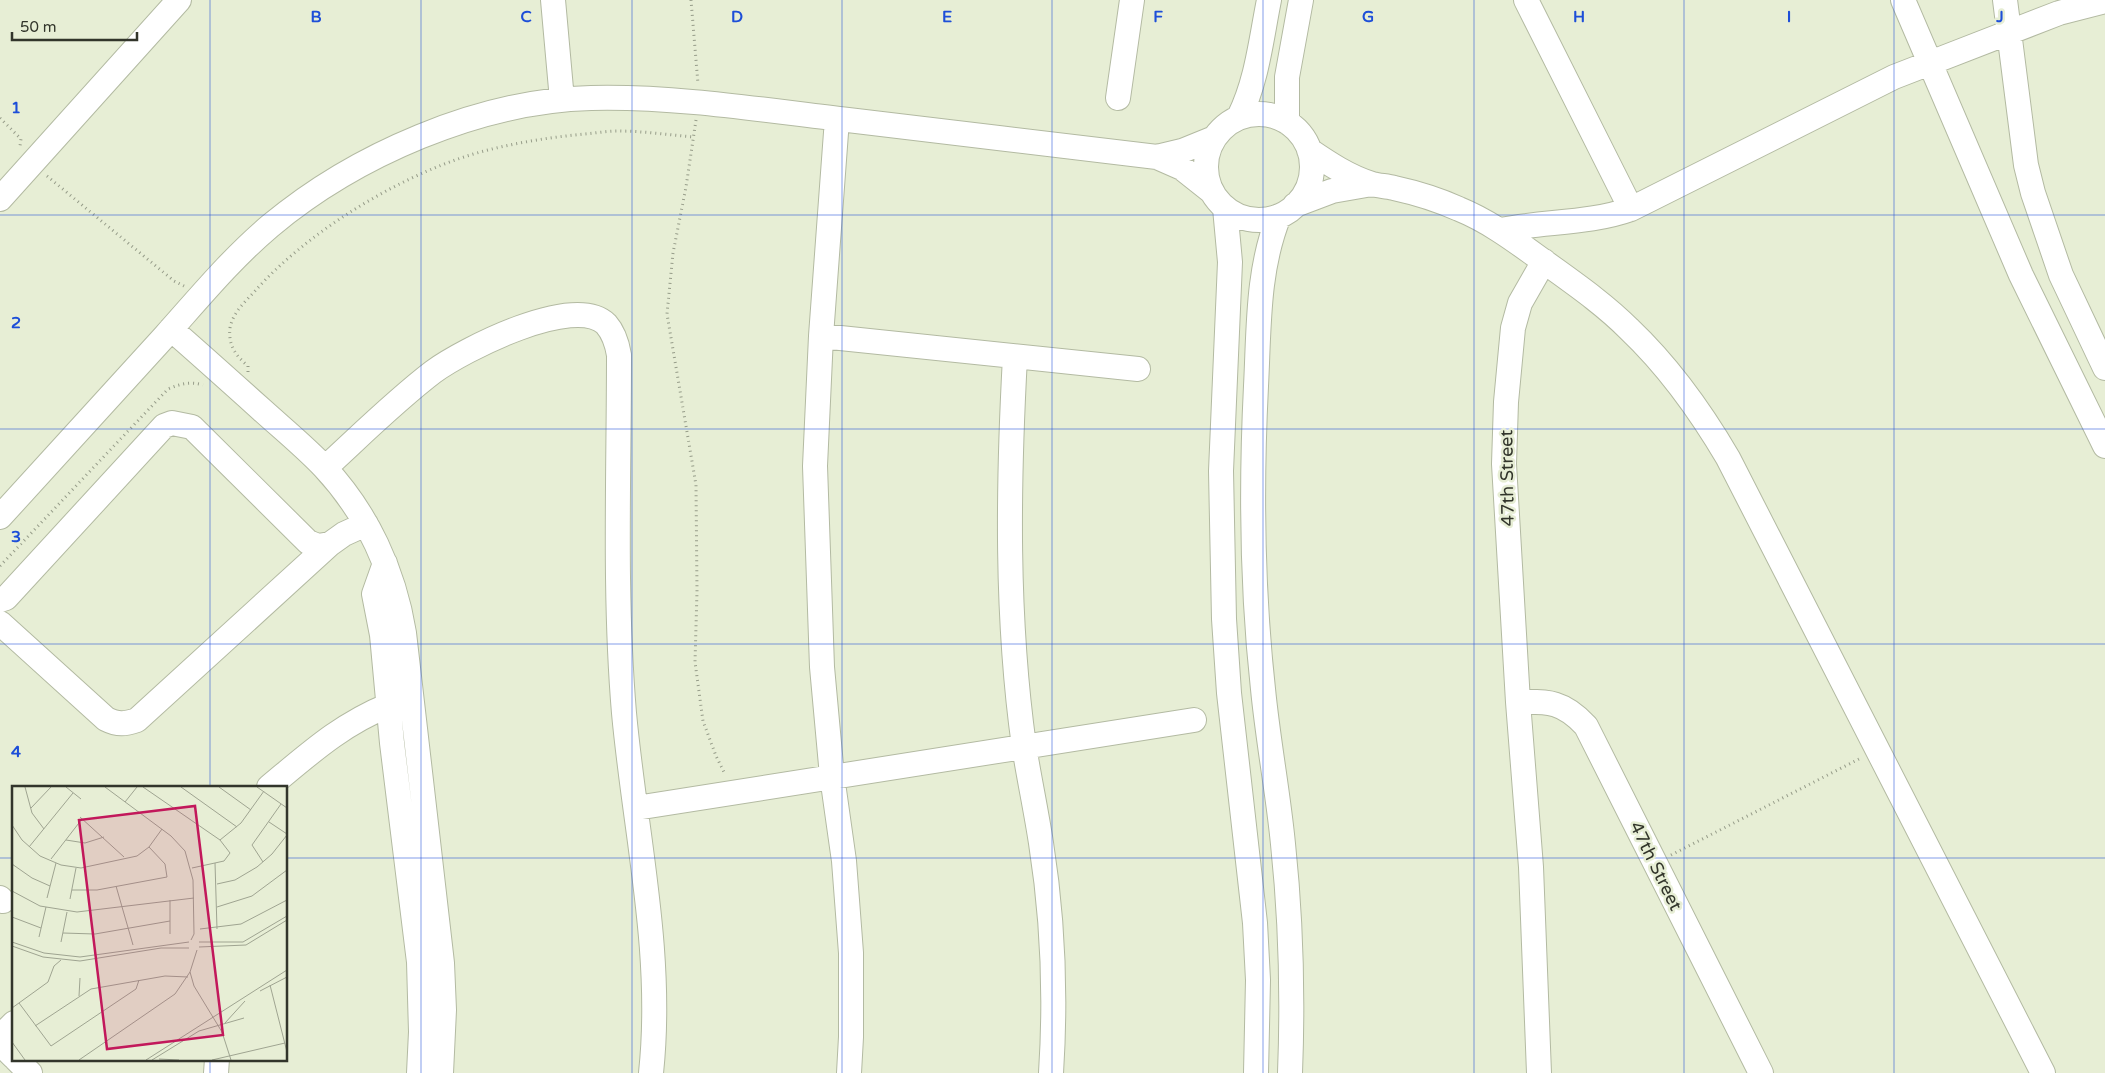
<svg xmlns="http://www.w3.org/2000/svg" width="2105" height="1073" font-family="'Varela Round',sans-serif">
<rect width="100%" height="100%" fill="#e7eed5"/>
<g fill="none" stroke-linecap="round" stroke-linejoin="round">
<!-- minor casing -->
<g stroke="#b3baa2" stroke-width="26">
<path id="minor" d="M 553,0 L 562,100
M 1526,0 L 1631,209
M 1903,0 L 2021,275 L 2105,446
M 2005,0 L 2026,165 L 2033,193 L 2061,275 L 2105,368
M 1118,98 L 1132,0
M1206 167a53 53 0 1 1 106 0a53 53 0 1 1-106 0Z
M 1239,117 C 1257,81 1261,40 1269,0
M 837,119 L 821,336 L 815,466 L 822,667 L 832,776 L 844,861 L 851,953 L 851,1037 L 849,1073
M 1287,122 L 1287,77 L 1301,0
M 1309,150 C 1328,163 1349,177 1372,184 C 1379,186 1387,186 1394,188 C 1417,193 1439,200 1459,209 C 1491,222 1518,243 1546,263 C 1575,284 1604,304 1629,329 C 1668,366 1701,412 1728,458 L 2043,1073
M 1157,157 L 1182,151 L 1214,138
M 0,199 L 179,0
M 1295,205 L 1332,191 L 1372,184
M 1225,208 L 1230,262 L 1221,471 L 1224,619 L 1229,693 L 1255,923 L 1258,980 L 1256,1073
M 1279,216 C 1257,270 1259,329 1256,386 C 1251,486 1252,589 1263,689 C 1268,741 1278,792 1283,844 C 1291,920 1293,996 1290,1073
M 1501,230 C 1544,221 1589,224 1631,209 L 1894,77 L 2059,13 L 2105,1
M 171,329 C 202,356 232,383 262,410 C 283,429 305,447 324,467 C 367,513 394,571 404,633 L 442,963 L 444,1010 L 441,1073
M 821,336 L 1138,369
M 1015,357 C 1008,486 1006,617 1024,746 C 1029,778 1036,810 1041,843 C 1053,919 1056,996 1051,1073
M 325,468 C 360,436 395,401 433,372 C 463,350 574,293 606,324 C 614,333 617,343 619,355 C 619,474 614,594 624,713 C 635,833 664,952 651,1073
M 0,517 C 55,457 110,396 165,336 C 199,298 231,259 270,226 C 355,155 479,101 591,98 C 676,96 763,110 848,120 C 951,132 1054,145 1157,157 L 1182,168 L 1211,191
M 385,563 L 374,594 L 382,635 L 392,743 L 419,962 L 421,1032 L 419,1073
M 0,600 L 6,598 L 164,426 L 172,423 L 192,427 L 308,542 L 318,546 L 330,544
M 0,623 L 106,719 C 118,725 125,724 137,720 L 330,544 L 344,534 L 366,524
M 1518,702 C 1549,701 1564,702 1586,726 L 1761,1073
M 269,787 C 309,754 340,725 389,705
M 636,808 L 1194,720
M 0,898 L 3,901
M 0,1037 L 14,1023
M 0,1043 L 14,1057
M 16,1059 L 30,1073
M 216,1073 L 217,1059
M 1539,1073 L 1531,867 L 1518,702 L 1504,464 L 1506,402 L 1513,328 L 1520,303 L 1544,261"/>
</g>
<!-- path -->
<path stroke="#969c89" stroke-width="3" stroke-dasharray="1 4" stroke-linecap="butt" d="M 691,0 L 698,84
M 0,118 L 21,139 L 20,146
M 696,120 L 686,187 L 673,253 L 667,314 L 696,485 L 697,591 L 695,662 L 703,721 L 716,756 L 725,774
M 47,176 L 174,281 L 184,286
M 248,372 L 248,366 C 236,356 228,345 230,328 C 233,312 245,302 255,291 C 310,229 408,170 488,150 C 520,142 552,137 585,134 C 596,133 607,131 618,131 C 643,131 669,135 694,137
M 0,566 L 168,389 C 180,384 190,381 203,385
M 1671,855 L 1861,758"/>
<!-- minor -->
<use href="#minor" stroke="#fff" stroke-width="24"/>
</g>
<!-- grid -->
<path fill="none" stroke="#1d4ed8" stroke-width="1" stroke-opacity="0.55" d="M 210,0 L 210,787M 421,0 L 421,1073M 632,0 L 632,1073M 842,0 L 842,1073M 1052,0 L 1052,1073M 1263,0 L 1263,1073M 1474,0 L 1474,1073M 1684,0 L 1684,1073M 1894,0 L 1894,1073M 0,215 L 2105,215M 0,429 L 2105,429M 0,644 L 2105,644M 0,858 L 14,858M 286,858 L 2105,858M 210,1059 L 210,1073"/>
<g text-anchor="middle" stroke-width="5" stroke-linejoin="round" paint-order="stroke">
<!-- street labels -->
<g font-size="18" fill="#32352b" stroke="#e7eed5">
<text transform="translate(1507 478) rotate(-91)" y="6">47th Street</text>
<text transform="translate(1656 866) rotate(64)" y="6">47th Street</text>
</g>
</g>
<!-- overview -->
<g transform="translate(12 786)">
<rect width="275" height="275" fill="#e7eed5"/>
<path fill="none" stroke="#9fa491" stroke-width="1" d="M 13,1 L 20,27 L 32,43M 54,1 L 69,13M 93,1 L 159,50 L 173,65 L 181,94 L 182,148 L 179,154M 131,1 L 208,54 L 218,67 L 212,75 L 180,82M 169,1 L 225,41M 207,1 L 239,24M 245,1 L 275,22M 113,16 L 125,1M 19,22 L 39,1M 68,31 L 112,71M 257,36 L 275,48M 0,39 L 10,54 L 28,70 L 49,79 L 69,82 L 125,70 L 137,61 L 150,43M 54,54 L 73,57 L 92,51M 208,54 L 229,37 L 252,5M 17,61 L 61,7M 39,73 L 70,33M 251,76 L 240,59 L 269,18M 203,77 L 205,143M 0,78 L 20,92 L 38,100M 205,98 L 223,94 L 245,81 L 260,68 L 275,49M 104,100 L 121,159M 60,104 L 85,104 L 155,91 L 153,78 L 137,61M 0,105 L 28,120 L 65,126 L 182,112M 35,112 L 44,77M 58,113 L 64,82M 158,114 L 158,148M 205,121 L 240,110 L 275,84M 0,131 L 29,142M 188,143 L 229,138 L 275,114M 51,147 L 83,148 L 158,135M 27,151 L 34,121M 0,156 L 32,167 L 68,171 L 177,156M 49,156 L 55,126M 187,156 L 231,156 L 275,130M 0,160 L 31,171 L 68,175 L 149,162 L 177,162M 187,161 L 234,159 L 275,134M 178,186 L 182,200 L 210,246 L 219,274M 258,199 L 275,266M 248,205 L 275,191M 67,210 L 68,192M 7,217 L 39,260 L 124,203 L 127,194M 0,222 L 36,196 L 42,180 L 49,174M 213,237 L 233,215M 23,240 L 79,203 L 153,190 L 176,191M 0,256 L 13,274M 147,273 L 167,274M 67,274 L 163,208 L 178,186 L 185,164M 134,274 L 275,184M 140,274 L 187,245 L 232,232M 200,274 L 273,257"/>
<path fill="#c2185b" fill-opacity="0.15" stroke="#c2185b" stroke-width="2.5" d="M 183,20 L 211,249 L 95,263 L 67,34 Z"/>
<rect width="275" height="275" fill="none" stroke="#32352b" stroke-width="2.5"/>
</g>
<g font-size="16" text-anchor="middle" font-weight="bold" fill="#1d4ed8" stroke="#e7eed5" stroke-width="5" stroke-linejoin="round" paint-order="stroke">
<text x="316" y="22">B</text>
<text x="526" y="22">C</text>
<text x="737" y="22">D</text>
<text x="947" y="22">E</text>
<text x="1158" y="22">F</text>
<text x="1368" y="22">G</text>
<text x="1579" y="22">H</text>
<text x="1789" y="22">I</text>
<text x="2000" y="22">J</text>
<text x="16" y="113">1</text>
<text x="16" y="328">2</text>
<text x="16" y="542">3</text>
<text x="16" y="757">4</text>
</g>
<!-- scale -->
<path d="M12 32v8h125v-8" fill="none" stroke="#32352b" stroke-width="2.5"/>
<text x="20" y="32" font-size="15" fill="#32352b" stroke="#e7eed5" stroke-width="4" paint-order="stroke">50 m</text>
</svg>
